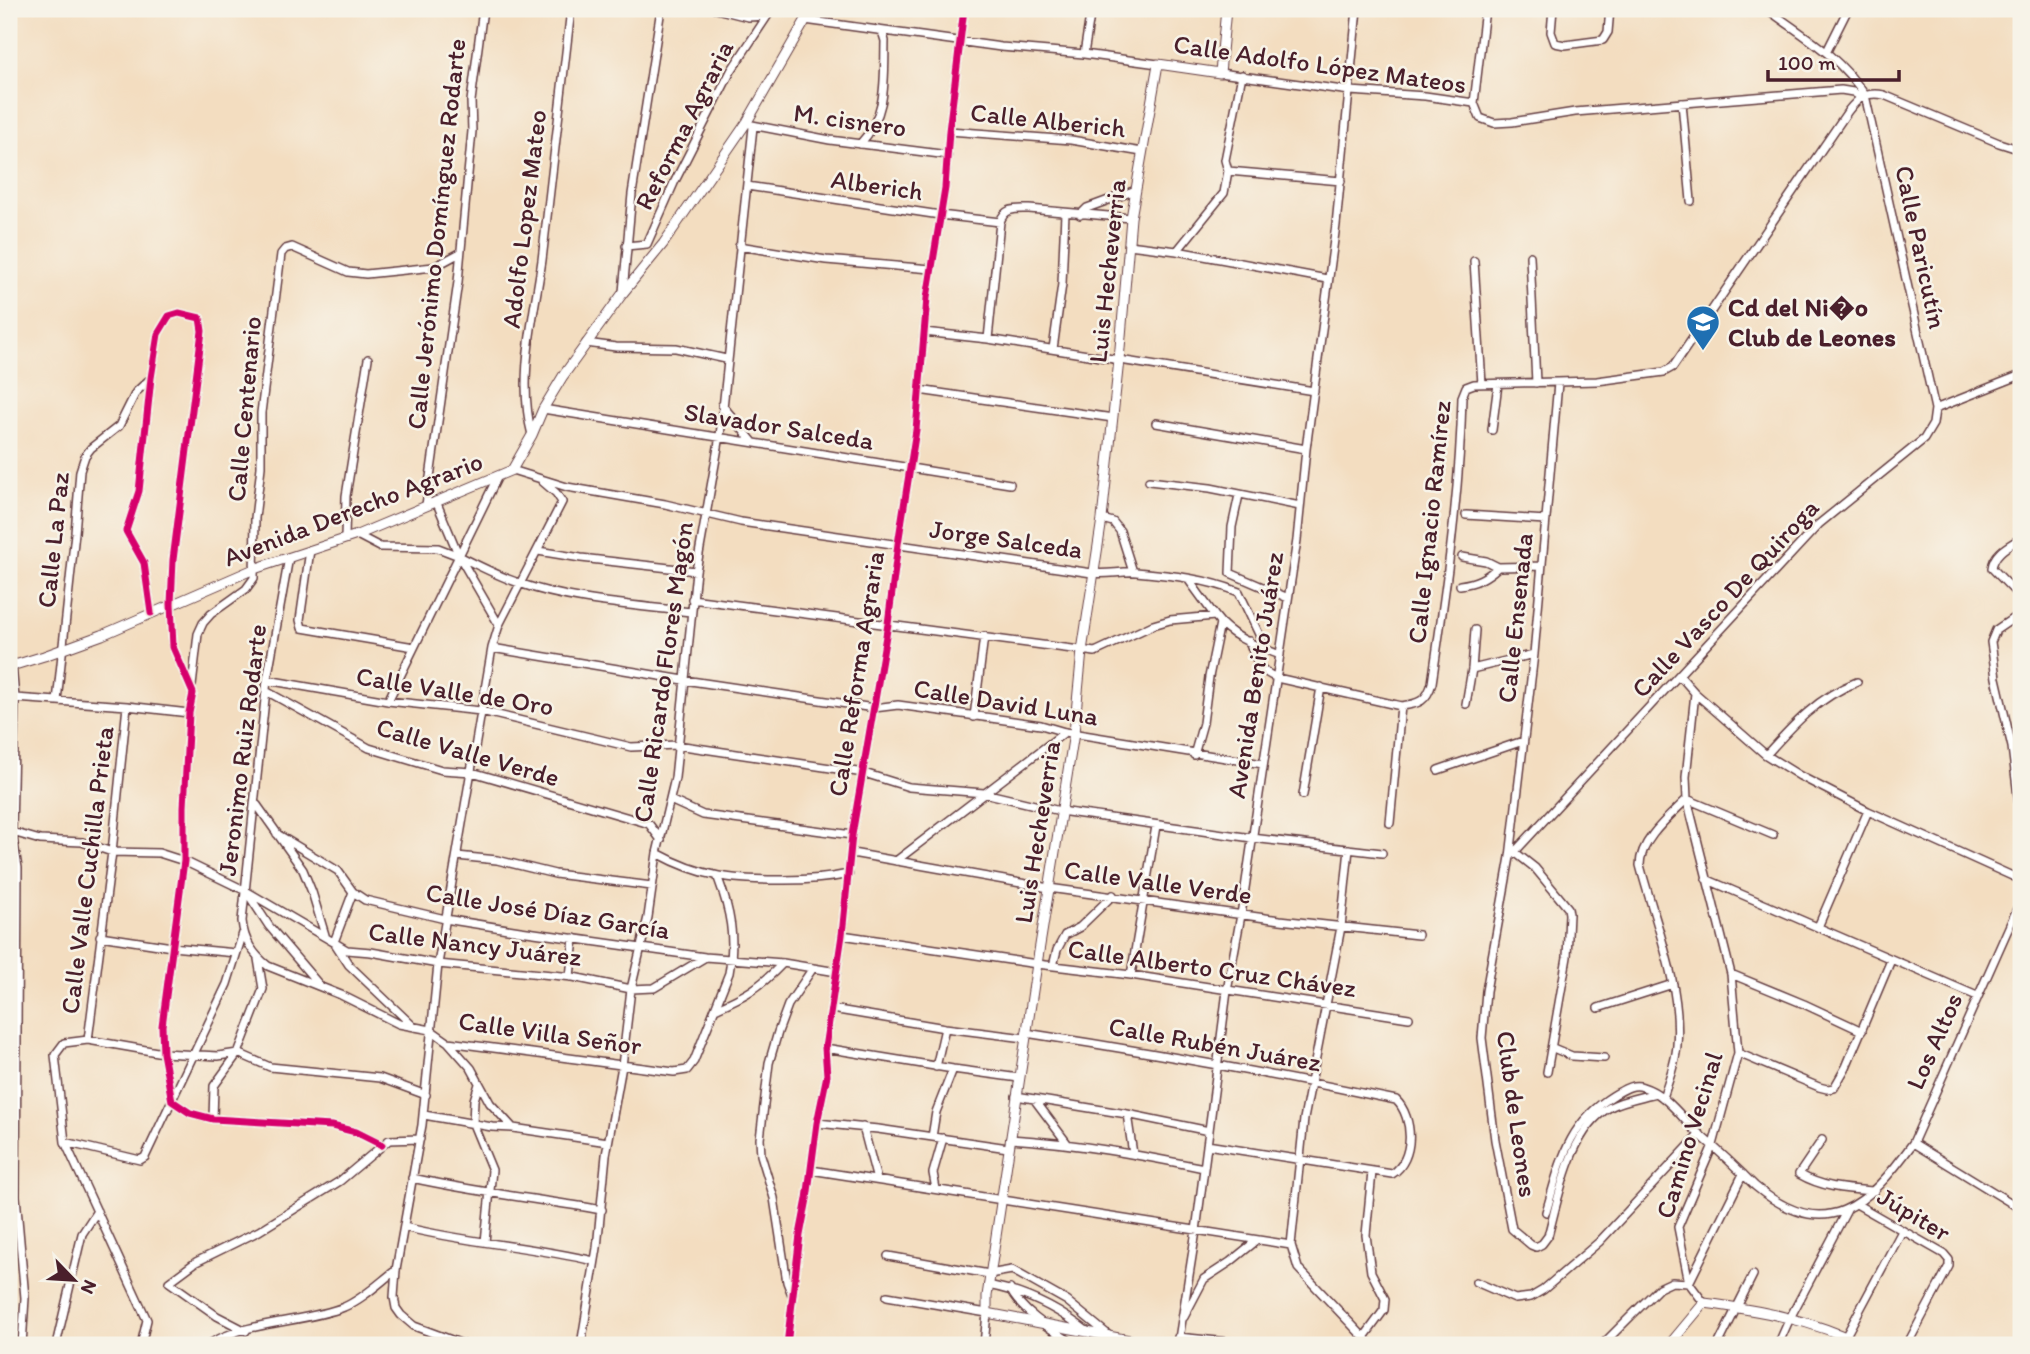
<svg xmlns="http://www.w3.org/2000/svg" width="2030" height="1354" font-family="Itim,sans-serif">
<rect width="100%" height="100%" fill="#f7f3e8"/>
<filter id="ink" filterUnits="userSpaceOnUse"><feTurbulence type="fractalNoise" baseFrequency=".0143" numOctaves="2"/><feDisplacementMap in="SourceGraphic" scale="14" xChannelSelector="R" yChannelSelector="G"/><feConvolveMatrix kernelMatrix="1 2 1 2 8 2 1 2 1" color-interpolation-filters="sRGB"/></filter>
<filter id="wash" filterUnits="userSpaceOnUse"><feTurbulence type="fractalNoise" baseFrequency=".00686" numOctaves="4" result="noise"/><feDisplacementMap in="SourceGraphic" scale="28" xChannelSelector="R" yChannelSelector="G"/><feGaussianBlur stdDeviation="1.57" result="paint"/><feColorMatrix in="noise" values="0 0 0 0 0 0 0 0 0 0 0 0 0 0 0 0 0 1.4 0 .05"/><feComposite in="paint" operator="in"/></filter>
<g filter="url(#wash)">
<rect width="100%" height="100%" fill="#f3ddc0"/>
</g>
<g filter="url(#ink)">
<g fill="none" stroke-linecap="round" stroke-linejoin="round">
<!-- minor casing -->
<g stroke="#633c41" stroke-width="10">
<path id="minor" d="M 716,9 L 748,17 L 767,16
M 1485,9 L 1474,103 L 1480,118 L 1494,123 L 1512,122 L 1575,112 L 1841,90 L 1853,92 L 1860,97
M 1553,9 L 1551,32 L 1555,43 L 1565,45 L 1603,40 L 1608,32 L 1610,9
M 805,20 L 1001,47 L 1084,54 L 1158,64
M 1827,51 L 1848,9
M 1084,54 L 1091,9
M 1220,73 L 1350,91 L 1425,96 L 1474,103
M 1682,103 L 1691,201
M 752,125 L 830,140 L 948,155
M 949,131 L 1071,140 L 1142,152
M 860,144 C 888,114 884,80 885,41 L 882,31
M 1228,171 L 1341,181
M 747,186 L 940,215 L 1000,222
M 1080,215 L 1087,208 L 1136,190
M 1129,245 L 1177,251 L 1327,279
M 626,246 L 647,244 L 674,183 L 731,71 L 772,9
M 739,246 L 826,260 L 931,269
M 1177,251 L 1224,193 L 1228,171 L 1225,160 L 1242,75
M 1530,256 L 1536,383
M 1474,261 L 1482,384
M 623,292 L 632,194 L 661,9
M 924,332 L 988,339 L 1314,391
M 988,339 L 1000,222 C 1005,207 1016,209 1029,209 L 1131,218
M 586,343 L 616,347 L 676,348 L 726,359
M 1053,349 L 1062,284 L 1065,213
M 1558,383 L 1534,654 L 1510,857 L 1486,991 L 1482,1038 L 1495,1140 L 1512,1229 L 1531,1245 L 1536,1247 L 1542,1244 L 1548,1236 C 1559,1196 1570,1129 1610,1107 C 1623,1100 1642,1097 1656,1093
M 919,390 L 1113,418
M 722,405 L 753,442
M 543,409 L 1010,484
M 1935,409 L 2021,375
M 1156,423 L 1306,449
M 1492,430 L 1498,384
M 532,435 C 517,378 534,317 542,260 C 552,176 562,92 571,9
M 512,470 L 567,487 L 665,504 L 741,522 L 1092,573 C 1107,575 1121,571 1136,572 C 1171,575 1207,579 1239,592 L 1266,649
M 1149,481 L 1210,488 L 1300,506
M 1239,495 L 1232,527 L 1230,573 L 1288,598
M 436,501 L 459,556
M 426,505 L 458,282 L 472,131 L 471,101 L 483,9
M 1466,515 L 1546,520
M 1102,519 L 1113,522 L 1120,531 L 1133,572
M 357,535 L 380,547 L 438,548 L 459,556
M 2021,538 C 2009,546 1994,552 1992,568 L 2021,598
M 345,539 L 346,496 L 368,359
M 310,550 L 300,620 L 302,628 L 414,647
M 538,551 L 581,558 L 696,571
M 289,557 L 267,680 L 242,921 C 244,941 253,954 268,966 L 341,995 L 399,1024 L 431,1030 L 448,1042 L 674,1072 L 687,1070 L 694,1061 L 729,973 C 736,938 730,910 718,878
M 1462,557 L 1486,561 L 1498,567 L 1541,566
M 1188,579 L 1215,616
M 1460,585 C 1476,583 1486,578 1498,567
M 692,599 L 1095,652 L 1153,625 L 1170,620 L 1215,616 C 1230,637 1257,646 1280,655
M 151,613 L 144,563 L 126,531 L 139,491 L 151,378 L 158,334 L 169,316 L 179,313 L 200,318 L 202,331 L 173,560 L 171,604 L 173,647 L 193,693 L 189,713 L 184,807 L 184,861 L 162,1026 L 163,1053 L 172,1101 L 190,1113 L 213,1119 L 332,1126 L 356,1132 L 382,1145
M 2021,613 L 1996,630 L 1991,642 L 1996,678 L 2012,747 L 2021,821
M 499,625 L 459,556 C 479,566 498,576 519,583 C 572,602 636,605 691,612
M 1249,641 C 1256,659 1258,671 1277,678 L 1401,706 C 1419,704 1427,701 1432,683 C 1446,588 1460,493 1462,397 L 1466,387 L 1474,384 L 1597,381 L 1664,372 L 1673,367 L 1848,111 C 1858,98 1867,91 1884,95 L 1999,143 L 2021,150
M 492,648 L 684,680 L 874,708 L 898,705 L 1041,725 L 1065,732 L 1263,764
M 12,664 L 15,698 L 12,831 L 18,868 L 16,1196 L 25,1298 L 22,1345
M 1472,669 L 1534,654
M 1680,676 L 1695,693 L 1686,777 L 1687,799 L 1731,974 L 1738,1053 L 1713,1145 L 1678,1227 L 1689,1283 L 1704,1303
M 267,680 L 388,701 L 481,711 L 631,747 L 677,745 L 864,773 L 909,787 L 984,793 L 1060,811 L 1252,838 L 1382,853
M 192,686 L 198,634 L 203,623 L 211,614 L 246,589 L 254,578 L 255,518 L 261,467 L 261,413 L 281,254 L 285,249 L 292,247 L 348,272 L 366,274 L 434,267 L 460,253
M 266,691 L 369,748 L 442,770 L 472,772 L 643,822 L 649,824 L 661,840
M 1695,693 L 1766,755 L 1800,776 L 1868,811 L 2021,880
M 15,698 L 127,706 L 189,713
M 57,701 L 75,533 L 80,471 L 85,456 L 91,448 L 119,426 L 136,392 L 151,378
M 388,701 L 498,476
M 1466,704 L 1472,669 L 1475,630
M 974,717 L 984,636
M 1194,755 L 1203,723 L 1209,677 L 1220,623
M 1766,755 C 1793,725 1818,697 1857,682
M 1438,770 L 1523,741
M 1303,795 L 1321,687
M 670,800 L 703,815 L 852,835
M 257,805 L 303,870 L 312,892 L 325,935
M 1390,823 L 1401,706
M 9,831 L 40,840 L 82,842 L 112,852 L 159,853 L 184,861 L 246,891 L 269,926 L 321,987
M 277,834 L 338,871 L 353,892 L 365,900 L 445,919 L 520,931 L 705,957 L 783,963 L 837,972
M 1349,849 L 1341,927 L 1304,1119 L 1291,1245 L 1298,1268 L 1371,1345
M 657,853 C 703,878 733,880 784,880 C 806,880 826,879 849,874
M 852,853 L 1049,888 L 1280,920 L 1418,935
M 1516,853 L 1535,868 L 1568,908 L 1569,914 L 1567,957 L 1547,1072
M 457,856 L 497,860 L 555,874 L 652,886
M 1510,857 L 1819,524 L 1924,439 L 1933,424 L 1935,409 L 1865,95 C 1837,54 1806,38 1767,9
M 896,861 L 1065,732
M 1706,879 L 1977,996
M 246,891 L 347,950 L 371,952 L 438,964 L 573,977 L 631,989 L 654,988 L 704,958
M 353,892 L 334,942 L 349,965 L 414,1027
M 1818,927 L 1868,811
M 842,935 L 1037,964 L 1131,975 L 1409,1018
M 100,936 L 172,947 L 236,953
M 1053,966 L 1057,950 L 1065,935 L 1080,927 L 1113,895
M 1731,974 L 1804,1004 L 1862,1031
M 1131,975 L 1156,826
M 570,977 L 574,938
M 1598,1008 L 1673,984
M 715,1009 C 747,995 759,988 783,963
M 832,1009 L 945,1028 L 1025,1038
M 1026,1033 C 1150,1052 1273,1074 1396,1100 C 1414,1117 1415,1160 1392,1174 L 1207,1145
M 88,1040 L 112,852 L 127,706
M 448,1042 L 471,1068 L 490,1103 L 513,1128
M 825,1048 L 953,1069 L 1019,1078
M 1553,1048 L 1572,1056 L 1604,1058
M 1738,1053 L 1819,1087 L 1827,1089 L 1834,1088 L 1846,1067 L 1891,960
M 936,1067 L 945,1028
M 479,1084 L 474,1100 L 473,1124 L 492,1170 L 485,1242
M 1016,1096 L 1127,1114 L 1209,1131
M 1663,1098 C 1668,1081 1676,1063 1677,1045 C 1682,985 1655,923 1640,865 C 1640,840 1670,816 1687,799 L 1773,835
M 1034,1099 L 1067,1143
M 1127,1114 L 1133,1154
M 424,1115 L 492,1127 L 513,1128 L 608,1142
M 213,1119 L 214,1086 L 238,1053 L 263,989 L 258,959
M 817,1123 L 878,1129 L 1008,1148
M 863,1127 L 877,1180
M 932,1137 L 936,1112 L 953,1069
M 1010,1139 C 1076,1143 1139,1155 1204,1168
M 1822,1140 L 1799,1174 C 1823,1188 1847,1189 1874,1191
M 65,1142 L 140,1160 L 145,1157 L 227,984 L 243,933
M 1913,1143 L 2021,1209
M 811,1170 L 1291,1245
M 412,1178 C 475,1192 538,1199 602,1210
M 936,1189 L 933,1173 L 943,1138
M 1858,1205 L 1944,1254 L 1949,1260 L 1949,1266 L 1907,1345
M 1546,1212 C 1561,1162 1567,1124 1614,1095 C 1623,1090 1632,1083 1643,1087 C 1667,1094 1682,1119 1700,1135 C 1719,1151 1737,1168 1755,1186 C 1826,1245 1868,1206 1913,1143 L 2021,900
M 404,1227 C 467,1243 531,1246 594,1261
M 888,1256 L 989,1274 L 1012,1270 L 1067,1301 L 1111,1337 L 1112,1345
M 1476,1282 L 1515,1299 L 1531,1297 L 1543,1290 L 1599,1242 L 1700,1134
M 988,1285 C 1024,1292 1059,1309 1088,1332
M 1010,1289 C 1023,1314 1054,1331 1076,1345
M 792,1295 L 787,1282 L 774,1198 L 761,1155 L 760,1139 L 769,1063 L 778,1032 L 788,1005 L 813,968
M 887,1296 L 987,1313 L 984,1345
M 1184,1317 L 1204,1279 L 1230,1262 L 1256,1241
M 246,1331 L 217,1316 L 169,1282 L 196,1262 L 259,1231 L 340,1181 L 389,1140 L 420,1139
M 1365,1336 L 1384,1310 L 1385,1299 L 1371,1272 L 1366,1235 L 1372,1172
M 1178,1337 L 1258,1345
M 56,1345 L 82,1234 L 97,1211
M 141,1345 L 147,1320 L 65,1142 L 55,1055 L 64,1043 L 88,1040 L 163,1053 L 218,1056 L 238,1053 L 270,1067 L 380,1078 L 426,1095
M 208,1345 C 244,1321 303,1323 344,1307 C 363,1299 380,1282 396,1270
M 465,1345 L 414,1326 L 401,1315 L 396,1308 L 394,1297 L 396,1270 L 422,1125 L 438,964 L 492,648 L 499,625 L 562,502 L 556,493 L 542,481
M 581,1345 L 597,1248 L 606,1155 L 622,1066 L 631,989 L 648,917 L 657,853 L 675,778 L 696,571 L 720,436 L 753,127
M 787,1345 L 800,1235 L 807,1199 L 817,1123 L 827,1075 L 825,1048 L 842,935 L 852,835 L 888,624 L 898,544 L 916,430 L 927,298 L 945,188 L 949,131 L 964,9
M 1178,1345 L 1196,1231 L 1227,991 L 1241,915 L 1297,540 L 1306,449 L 1336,225 L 1357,9
M 1602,1345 L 1659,1288 L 1672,1282 L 1689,1283 L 1743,1174
M 1718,1345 L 1753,1275
M 1778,1345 L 1790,1318 L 1847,1210
M 1841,1345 L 1902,1231"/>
</g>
<!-- tertiary casing -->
<g stroke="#633c41" stroke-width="11">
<path id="tertiary" d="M 9,664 L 18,664 L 44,656 L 102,635 L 254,569 L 357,535 L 512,470 L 532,435 L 543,409 L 563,376 L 623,293 L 663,244 L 747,122 L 812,9
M 1156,1345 L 987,1313 L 987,1296 L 1037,964 L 1074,733 L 1082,651 L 1102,519 L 1119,360 L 1131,218 L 1158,64 L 1220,73 L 1226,9
M 1669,1345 L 1704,1303 C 1758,1310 1815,1320 1863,1345"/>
</g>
<!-- minor -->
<use href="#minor" stroke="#fff" stroke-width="7"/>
<!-- tertiary -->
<use href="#tertiary" stroke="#fff" stroke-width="9"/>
<!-- cycleway casing -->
<g stroke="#f7f3e8" stroke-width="11">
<path id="cycleway" d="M 151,613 L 144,563 L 126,531 L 139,491 L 151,378 L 158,334 L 169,316 L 179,313 L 200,318 L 202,331 L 173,560 L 171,604 L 173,647 L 193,693 L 189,713 L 184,807 L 184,861 L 162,1026 L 163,1053 L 172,1101 L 190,1113 L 213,1119 L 332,1126 L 356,1132 L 382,1145
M 787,1345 L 800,1235 L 807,1199 L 817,1123 L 827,1075 L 825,1048 L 842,935 L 852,835 L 888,624 L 898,544 L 916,430 L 927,298 L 945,188 L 949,131 L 964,9"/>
</g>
<!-- cycleway -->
<use href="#cycleway" stroke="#d6006c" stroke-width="7"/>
</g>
</g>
<!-- icons -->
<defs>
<g id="school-pin" transform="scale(1.75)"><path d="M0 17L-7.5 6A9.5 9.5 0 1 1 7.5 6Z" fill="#1f6fb2" stroke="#f7f3e8"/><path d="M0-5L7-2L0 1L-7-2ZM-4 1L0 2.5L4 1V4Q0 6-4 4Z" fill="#fff"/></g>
</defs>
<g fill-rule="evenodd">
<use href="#school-pin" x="1703" y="322"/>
</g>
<g text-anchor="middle" stroke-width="5" stroke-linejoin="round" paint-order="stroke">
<!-- street labels -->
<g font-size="26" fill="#4a1f2b" stroke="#f7f3e8">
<text transform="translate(1320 64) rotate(8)" y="9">Calle Adolfo López Mateos</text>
<text transform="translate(850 120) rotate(8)" y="9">M. cisnero</text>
<text transform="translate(1048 120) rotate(6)" y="9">Calle Alberich</text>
<text transform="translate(684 125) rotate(-63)" y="9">Reforma Agraria</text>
<text transform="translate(877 185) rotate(8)" y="9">Alberich</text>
<text transform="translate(524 219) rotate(-83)" y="9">Adolfo Lopez Mateo</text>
<text transform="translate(436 234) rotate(-84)" y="9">Calle Jerónimo Domínguez Rodarte</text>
<text transform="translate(1921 247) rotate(78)" y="9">Calle Paricutín</text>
<text transform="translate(1107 271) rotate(-84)" y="9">Luis Hecheverria</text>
<text transform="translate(244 409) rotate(-85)" y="9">Calle Centenario</text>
<text transform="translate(779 426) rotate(9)" y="9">Slavador Salceda</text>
<text transform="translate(353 509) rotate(-21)" y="9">Avenida Derecho Agrario</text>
<text transform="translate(1429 522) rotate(-84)" y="9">Calle Ignacio Ramírez</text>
<text transform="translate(1006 539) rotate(8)" y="9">Jorge Salceda</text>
<text transform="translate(53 540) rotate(-84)" y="9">Calle La Paz</text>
<text transform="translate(1725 598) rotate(-47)" y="9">Calle Vasco De Quiroga</text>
<text transform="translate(1515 618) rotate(-84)" y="9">Calle Ensenada</text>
<text transform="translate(663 672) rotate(-82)" y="9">Calle Ricardo Flores Magón</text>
<text transform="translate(856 674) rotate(-81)" y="9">Calle Reforma Agraria</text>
<text transform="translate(1255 675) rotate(-81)" y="9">Avenida Benito Juárez</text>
<text transform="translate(455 691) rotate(9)" y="9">Calle Valle de Oro</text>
<text transform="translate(1006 702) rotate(9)" y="9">Calle David Luna</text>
<text transform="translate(242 750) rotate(-83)" y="9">Jeronimo Ruiz Rodarte</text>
<text transform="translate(468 752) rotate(16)" y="9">Calle Valle Verde</text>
<text transform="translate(1037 832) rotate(-81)" y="9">Luis Hecheverria</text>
<text transform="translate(87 870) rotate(-83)" y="9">Calle Valle Cuchilla Prieta</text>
<text transform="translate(1158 882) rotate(8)" y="9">Calle Valle Verde</text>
<text transform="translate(548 911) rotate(9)" y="9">Calle José Díaz García</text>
<text transform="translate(475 944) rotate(7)" y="9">Calle Nancy Juárez</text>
<text transform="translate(1212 968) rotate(8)" y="9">Calle Alberto Cruz Chávez</text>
<text transform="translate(550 1033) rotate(8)" y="9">Calle Villa Señor</text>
<text transform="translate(1934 1041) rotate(-66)" y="9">Los Altos</text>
<text transform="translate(1215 1044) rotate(10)" y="9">Calle Rubén Juárez</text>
<text transform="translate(1517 1114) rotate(82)" y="9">Club de Leones</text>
<text transform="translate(1689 1135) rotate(-73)" y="9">Camino Vecinal</text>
<text transform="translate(1914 1214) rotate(31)" y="9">Júpiter</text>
</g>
<!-- poi labels -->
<g font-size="26" font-weight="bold" fill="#4a1f2b" stroke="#f7f3e8" text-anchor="start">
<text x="1728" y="316">Cd del Ni�o<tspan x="1728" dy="30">Club de Leones</tspan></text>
</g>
</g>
<!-- margin -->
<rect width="2030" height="1354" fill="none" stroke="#f7f3e8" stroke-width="35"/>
<!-- north arrow -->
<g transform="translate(74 1280) rotate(115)" stroke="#f7f3e8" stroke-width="5" paint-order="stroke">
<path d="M0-5L12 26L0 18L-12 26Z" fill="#4a1f2b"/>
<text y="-10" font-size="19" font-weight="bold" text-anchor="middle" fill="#4a1f2b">N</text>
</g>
<!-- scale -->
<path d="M1768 70v10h131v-10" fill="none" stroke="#4a1f2b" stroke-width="3.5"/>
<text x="1778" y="70" font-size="21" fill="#4a1f2b" stroke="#f7f3e8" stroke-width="5" paint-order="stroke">100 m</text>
</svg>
